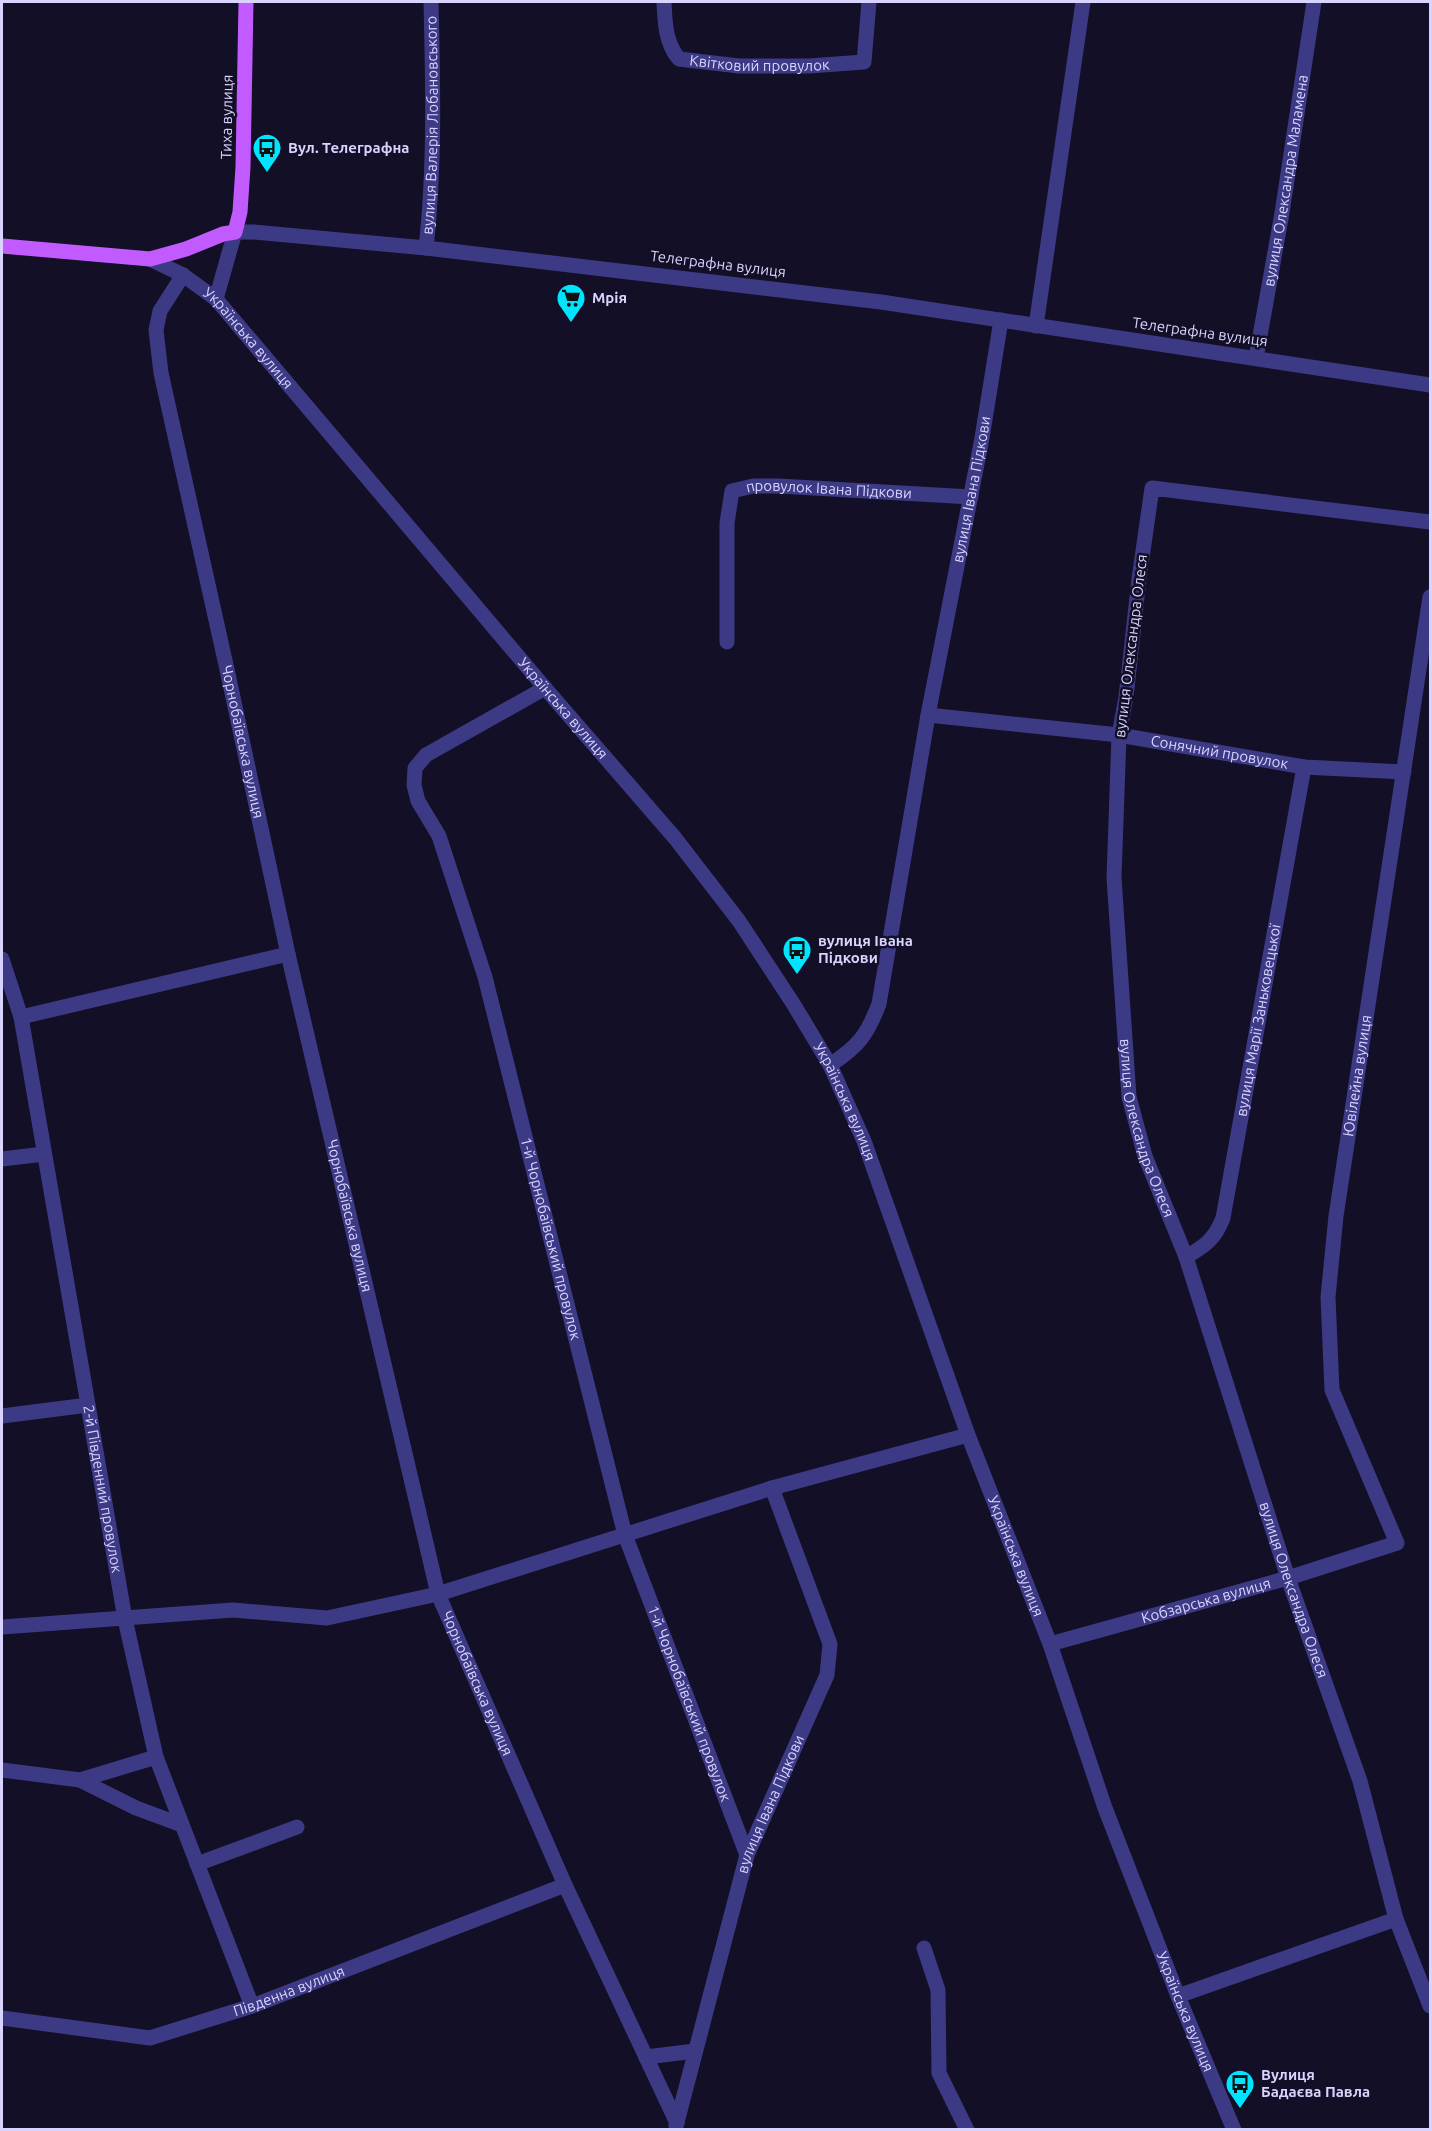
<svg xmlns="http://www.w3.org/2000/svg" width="1432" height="2131" font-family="Ubuntu,sans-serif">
<rect width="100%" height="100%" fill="#130f26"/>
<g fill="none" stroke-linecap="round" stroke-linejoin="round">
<!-- minor -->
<g stroke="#3d3a85" stroke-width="15">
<path id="s1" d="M 664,2 C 665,22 665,42 679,59 L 739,66 L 809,66 L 864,62 L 869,2"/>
<path id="s2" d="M 426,248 C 435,166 433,84 431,2"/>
<path id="s3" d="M 150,259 L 183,275 L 216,299 L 545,688 L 675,838 L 739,921 L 794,1005 L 830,1065 L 864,1141 L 968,1435 L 1050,1644 L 1105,1808 L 1178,1996 L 1234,2130"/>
<path id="s4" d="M 183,275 L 160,311 L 156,330 L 161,373 L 228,674 L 288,954 L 438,1594 L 565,1885 L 677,2123"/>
<path d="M 216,299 L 235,232 L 253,232 L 426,248 L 881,302 L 1430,385"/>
<path d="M 1036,326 L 1083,2"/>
<path id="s5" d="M 1256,358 L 1282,213 L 1314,2"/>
<path id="s6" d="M 1430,522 L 1152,488 L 1139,579 L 1126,697 L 1119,735 L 1114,878 L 1129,1097 L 1145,1156 L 1186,1257 L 1288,1578 L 1360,1781 L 1396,1919 L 1430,2006"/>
<path id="s7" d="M 727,642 L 727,523 L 732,491 L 753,486 L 779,486 L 971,497"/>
<path id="s8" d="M 545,688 L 426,755 L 415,768 L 414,785 L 418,801 L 439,836 L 485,977 L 625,1535 L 747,1855"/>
<path id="s9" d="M 928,715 L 1119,735 L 1304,767 L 1404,772"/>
<path id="s10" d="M 2,959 L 21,1017 L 125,1619 L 156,1757 L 252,2006"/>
<path d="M 21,1017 L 288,954"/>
<path id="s11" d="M 830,1065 C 859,1046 867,1035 879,1004 L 928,715 L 982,438 L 1001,320"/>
<path d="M 2,1159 L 44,1154"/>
<path id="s12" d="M 1186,1257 C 1205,1246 1215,1239 1223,1218 L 1304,767"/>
<path d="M 2,1416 L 88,1405"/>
<path d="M 2,1627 L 233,1610 L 327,1618 L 438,1594 L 772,1488 L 968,1435"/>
<path id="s13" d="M 1050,1644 L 1288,1578 L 1397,1543 L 1332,1390 L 1328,1297 L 1336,1216 L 1430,597"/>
<path d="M 2,1770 L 80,1780 L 156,1757"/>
<path d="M 80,1780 L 136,1808 L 182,1825"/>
<path d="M 197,1864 L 297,1827"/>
<path d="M 924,1948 L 938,1990 L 939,2073 L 967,2130"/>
<path d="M 1178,1996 L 1396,1919"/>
<path id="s14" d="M 2,2018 L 150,2038 L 252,2006 L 565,1885"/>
<path d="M 646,2057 L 695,2051"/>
<path id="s15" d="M 676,2126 L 747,1855 L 827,1675 L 830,1644 L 772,1488"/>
</g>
<!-- major -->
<path stroke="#c25bff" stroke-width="15" d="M 2,246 L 150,259 L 186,249 L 223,234 L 235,232 L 240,212 L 243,167 L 246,2"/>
</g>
<!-- icons -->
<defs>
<g id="bus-pin" transform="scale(1.5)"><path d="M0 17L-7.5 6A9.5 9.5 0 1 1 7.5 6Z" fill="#00e5ff" stroke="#130f26"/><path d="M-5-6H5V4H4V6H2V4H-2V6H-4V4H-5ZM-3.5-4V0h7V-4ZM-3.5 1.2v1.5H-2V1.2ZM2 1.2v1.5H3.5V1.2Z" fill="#111"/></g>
<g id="supermarket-pin" transform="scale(1.5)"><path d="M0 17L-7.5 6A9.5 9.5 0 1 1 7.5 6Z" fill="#00e5ff" stroke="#130f26"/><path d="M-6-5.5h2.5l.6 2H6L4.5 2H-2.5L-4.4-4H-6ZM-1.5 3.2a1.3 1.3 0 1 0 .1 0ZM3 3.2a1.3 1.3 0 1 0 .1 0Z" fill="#111"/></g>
</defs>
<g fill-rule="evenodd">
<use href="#bus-pin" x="267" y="148"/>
<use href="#supermarket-pin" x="571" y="298"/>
<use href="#bus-pin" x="797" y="950"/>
<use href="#bus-pin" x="1240" y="2084"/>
</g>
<g text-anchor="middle" stroke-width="5" stroke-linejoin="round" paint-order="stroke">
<!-- street labels -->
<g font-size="15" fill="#d9d4ff" stroke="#130f26">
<text dy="5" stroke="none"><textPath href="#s1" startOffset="141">Квітковий провулок</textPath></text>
<text transform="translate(227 117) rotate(-89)" y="5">Тиха вулиця</text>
<text dy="5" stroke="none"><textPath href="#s2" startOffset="123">вулиця Валерія Лобановського</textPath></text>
<text dy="5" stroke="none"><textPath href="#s5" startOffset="180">вулиця Олександра Маламена</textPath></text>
<text transform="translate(718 264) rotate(7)" y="5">Телеграфна вулиця</text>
<text transform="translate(1200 332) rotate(8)" y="5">Телеграфна вулиця</text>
<text dy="5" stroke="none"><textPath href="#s3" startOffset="128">Українська вулиця</textPath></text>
<text dy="5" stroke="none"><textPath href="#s11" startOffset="603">вулиця Івана Підкови</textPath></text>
<text dy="5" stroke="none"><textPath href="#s7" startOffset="249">провулок Івана Підкови</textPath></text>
<text transform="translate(1131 646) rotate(-83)" y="5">вулиця Олександра Олеся</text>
<text dy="5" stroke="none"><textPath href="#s3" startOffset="614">Українська вулиця</textPath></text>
<text dy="5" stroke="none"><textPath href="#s4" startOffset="483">Чорнобаївська вулиця</textPath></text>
<text dy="5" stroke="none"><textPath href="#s9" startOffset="294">Сонячний провулок</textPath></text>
<text dy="5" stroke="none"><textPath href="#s12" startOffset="256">вулиця Марії Заньковецької</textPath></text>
<text dy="5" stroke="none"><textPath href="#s13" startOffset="844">Ювілейна вулиця</textPath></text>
<text dy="5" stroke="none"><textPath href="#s3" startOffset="1100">Українська вулиця</textPath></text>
<text dy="5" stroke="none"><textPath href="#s6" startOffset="926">вулиця Олександра Олеся</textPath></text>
<text dy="5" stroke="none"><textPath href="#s4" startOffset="969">Чорнобаївська вулиця</textPath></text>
<text dy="5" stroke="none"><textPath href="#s8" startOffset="646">1-й Чорнобаївський провулок</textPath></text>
<text dy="5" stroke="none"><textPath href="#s10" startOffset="540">2-й Південний провулок</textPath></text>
<text dy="5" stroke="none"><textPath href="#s3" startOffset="1586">Українська вулиця</textPath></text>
<text dy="5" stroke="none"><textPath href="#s6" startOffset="1412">вулиця Олександра Олеся</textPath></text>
<text dy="5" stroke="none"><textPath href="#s13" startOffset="162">Кобзарська вулиця</textPath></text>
<text dy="5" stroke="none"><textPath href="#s4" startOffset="1455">Чорнобаївська вулиця</textPath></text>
<text dy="5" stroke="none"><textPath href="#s8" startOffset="1132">1-й Чорнобаївський провулок</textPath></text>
<text dy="5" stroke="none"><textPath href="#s15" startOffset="336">вулиця Івана Підкови</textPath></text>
<text dy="5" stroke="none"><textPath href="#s14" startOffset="296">Південна вулиця</textPath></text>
<text dy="5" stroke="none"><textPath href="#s3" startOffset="2072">Українська вулиця</textPath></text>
</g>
<!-- poi labels -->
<g font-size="15" font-weight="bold" fill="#d9d4ff" stroke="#130f26" text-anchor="start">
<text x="288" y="153">Вул. Телеграфна</text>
<text x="592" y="303">Мрія</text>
<text x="818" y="946">вулиця Івана<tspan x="818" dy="17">Підкови</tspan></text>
<text x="1261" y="2080">Вулиця<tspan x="1261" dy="17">Бадаєва Павла</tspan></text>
</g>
</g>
<!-- border -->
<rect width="1432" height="2131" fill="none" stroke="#d9d4ff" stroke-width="6"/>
</svg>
